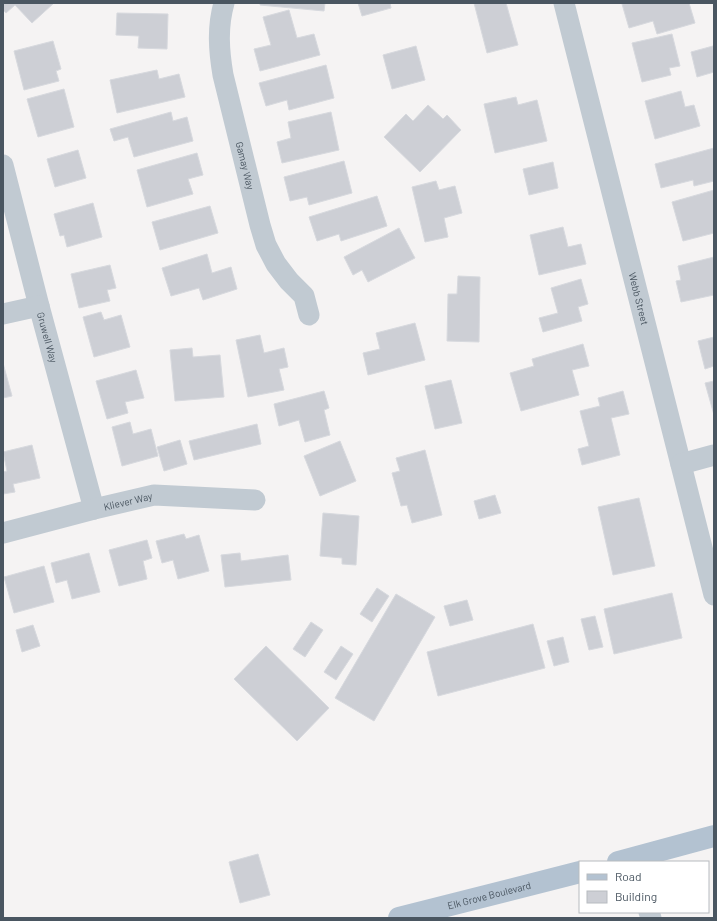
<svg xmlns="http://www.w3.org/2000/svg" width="717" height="921" font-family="Barlow,sans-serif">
<rect width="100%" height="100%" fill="#f5f3f3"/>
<!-- building -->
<path fill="#cdcfd5" stroke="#d7d9de" d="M 3,3 L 54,3 L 32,23 L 15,5 L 6,13 L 3,10 Z
M 260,3 L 325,3 L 324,11 L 260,5 Z
M 358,3 L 390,3 L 391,8 L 362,16 Z
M 474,3 L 506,3 L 518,45 L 487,53 Z
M 627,3 L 689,3 L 695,23 L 657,34 L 653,21 L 629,28 L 622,4 Z
M 289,10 L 297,38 L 314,34 L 320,55 L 260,71 L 254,49 L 271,45 L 263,17 Z
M 117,13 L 168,14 L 167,49 L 138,48 L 139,36 L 116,35 Z
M 672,34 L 680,66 L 669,68 L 671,75 L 642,82 L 632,43 Z
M 53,41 L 61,69 L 56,71 L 59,81 L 24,90 L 14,51 Z
M 416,46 L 425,80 L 392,89 L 383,55 Z
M 713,46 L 714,72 L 697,77 L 691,52 Z
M 326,65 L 334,98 L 289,110 L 287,100 L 266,106 L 259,83 Z
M 157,70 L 159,79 L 179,74 L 185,97 L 117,113 L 110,80 Z
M 64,89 L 74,127 L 38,137 L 27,99 Z
M 681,91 L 685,107 L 694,105 L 700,126 L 655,139 L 645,101 Z
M 516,97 L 518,105 L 537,100 L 547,141 L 495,153 L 484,104 Z
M 428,105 L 443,119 L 447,115 L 461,130 L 420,172 L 384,137 L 406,114 L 413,121 Z
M 171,112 L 173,121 L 187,117 L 193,141 L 134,157 L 128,137 L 114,141 L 110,129 Z
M 331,112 L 339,150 L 282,163 L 277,142 L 291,138 L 288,122 Z
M 714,148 L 714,181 L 694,186 L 693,180 L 661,188 L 655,164 Z
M 78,150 L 86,178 L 55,187 L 47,159 Z
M 197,153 L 203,175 L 188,179 L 193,194 L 147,207 L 137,170 Z
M 344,161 L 352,193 L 309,205 L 307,197 L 290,201 L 284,177 Z
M 553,162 L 558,188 L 529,195 L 523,169 Z
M 436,181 L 439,190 L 455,186 L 462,213 L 444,218 L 448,237 L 425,242 L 412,187 Z
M 714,190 L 714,233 L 683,241 L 672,202 Z
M 377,196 L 387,226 L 341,241 L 339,234 L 317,241 L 309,217 Z
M 93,203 L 102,237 L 67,247 L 64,235 L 60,236 L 54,214 Z
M 210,206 L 218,233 L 160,250 L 152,222 Z
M 563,227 L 568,247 L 581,244 L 586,264 L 539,275 L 530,235 Z
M 399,228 L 415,258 L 368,282 L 362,270 L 353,275 L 344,257 Z
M 207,254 L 212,273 L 231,267 L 237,289 L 203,300 L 199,288 L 171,296 L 162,268 Z
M 714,257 L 714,295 L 681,302 L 676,281 L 681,280 L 678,266 Z
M 110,265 L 116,288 L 107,290 L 110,301 L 79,308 L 71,274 Z
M 458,276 L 480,277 L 479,342 L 447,341 L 448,294 L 457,294 Z
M 581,279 L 588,304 L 578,307 L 582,321 L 543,332 L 539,318 L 558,313 L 551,288 Z
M 101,312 L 104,320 L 121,315 L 130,347 L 94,357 L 83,317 Z
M 415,323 L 425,360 L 368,375 L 363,353 L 380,349 L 376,333 Z
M 260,335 L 264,353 L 284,348 L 288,367 L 279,369 L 284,390 L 248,397 L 236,340 Z
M 714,337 L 714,366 L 705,369 L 698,341 Z
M 583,344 L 589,366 L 572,370 L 579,395 L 521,411 L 510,373 L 534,366 L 532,359 Z
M 192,348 L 193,357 L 220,355 L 224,397 L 175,401 L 170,350 Z
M 3,363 L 12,396 L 3,398 Z
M 136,370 L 144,398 L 125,402 L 128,413 L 107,419 L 96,381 Z
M 451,380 L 462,423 L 435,429 L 425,386 Z
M 714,381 L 714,415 L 705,383 Z
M 324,391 L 329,408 L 324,410 L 330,435 L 305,442 L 299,420 L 279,426 L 274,404 Z
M 623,391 L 629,414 L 611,418 L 620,455 L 582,465 L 578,449 L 589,446 L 580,411 L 600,406 L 598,398 Z
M 130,422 L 133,434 L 151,429 L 158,456 L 122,466 L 112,427 Z
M 257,424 L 261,444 L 194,460 L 189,441 Z
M 180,440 L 187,464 L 164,471 L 157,447 Z
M 340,441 L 356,481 L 320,496 L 304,456 Z
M 32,445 L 40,478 L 13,484 L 15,492 L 3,494 L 3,472 L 7,471 L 3,452 Z
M 425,450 L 442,515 L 412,523 L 407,505 L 401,506 L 392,473 L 400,471 L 396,458 Z
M 495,495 L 501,513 L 479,519 L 474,501 Z
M 639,498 L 655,566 L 613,575 L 598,507 Z
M 323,513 L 359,516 L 356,565 L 342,564 L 342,558 L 320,556 Z
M 184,534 L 186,539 L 199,535 L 209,571 L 178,579 L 173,560 L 162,563 L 156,541 Z
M 147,540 L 152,558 L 143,561 L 147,579 L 119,586 L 109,550 Z
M 89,553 L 100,592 L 72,599 L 67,580 L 56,583 L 51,563 Z
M 240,553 L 241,561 L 288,555 L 291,580 L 225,587 L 221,555 Z
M 44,566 L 54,602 L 14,613 L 4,577 Z
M 377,588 L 389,596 L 372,622 L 360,614 Z
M 672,593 L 682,638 L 614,654 L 604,609 Z
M 396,594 L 435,617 L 374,721 L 335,698 Z
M 467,600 L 473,620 L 450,626 L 444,606 Z
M 595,616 L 603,647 L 589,650 L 581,619 Z
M 311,622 L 323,630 L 305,657 L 293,649 Z
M 533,624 L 545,668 L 438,696 L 427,652 Z
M 33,625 L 40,646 L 22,652 L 16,630 Z
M 563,637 L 569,662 L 554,666 L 547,641 Z
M 266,646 L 329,708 L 297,741 L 234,679 Z
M 341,646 L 353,654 L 336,680 L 324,672 Z
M 258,854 L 270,895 L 240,903 L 229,862 Z"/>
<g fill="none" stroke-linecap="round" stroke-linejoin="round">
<!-- minor -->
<g stroke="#c1cad2" stroke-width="21">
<path id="s1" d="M 224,3 C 217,28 219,51 223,75 L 260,225 L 266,245 L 276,264 L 289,281 L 304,296 L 309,315"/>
<path id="s2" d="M 564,3 L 714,595"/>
<path id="s3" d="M 3,165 L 39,306 L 94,509"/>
<path d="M 3,314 L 39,306"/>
<path d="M 681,464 L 714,455"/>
<path id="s4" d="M 3,533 L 94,509 L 154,495 L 255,500"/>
<path d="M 649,912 L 651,918"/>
</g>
<!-- major -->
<g stroke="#b3c2d1" stroke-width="22">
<path d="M 618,862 L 714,836"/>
<path id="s5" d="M 399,918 L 580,872"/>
</g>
</g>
<g text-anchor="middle" stroke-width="3" stroke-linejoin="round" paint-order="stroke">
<!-- street labels -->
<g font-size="10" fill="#4a5661" stroke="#fff">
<text dy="4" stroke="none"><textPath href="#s1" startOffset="166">Gamay Way</textPath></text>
<text dy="4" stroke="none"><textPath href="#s2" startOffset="305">Webb Street</textPath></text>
<text dy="4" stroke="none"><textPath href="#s3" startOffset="178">Gruwell Way</textPath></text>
<text dy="4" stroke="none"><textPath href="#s4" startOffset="129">Kliever Way</textPath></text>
<text dy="4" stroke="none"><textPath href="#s5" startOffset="93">Elk Grove Boulevard</textPath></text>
</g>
</g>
<!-- border -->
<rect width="717" height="921" fill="none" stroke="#4a5661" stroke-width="8"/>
<!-- legend -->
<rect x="579" y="861" width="130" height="52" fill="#ffffff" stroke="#b7bbc0"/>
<rect x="587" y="874" width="20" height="6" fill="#b3c2d1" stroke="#b7bbc0"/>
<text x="615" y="881" font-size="12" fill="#4a5661">Road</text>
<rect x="587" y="891" width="20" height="12" fill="#cdcfd5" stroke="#b7bbc0"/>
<text x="615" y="901" font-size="12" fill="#4a5661">Building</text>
</svg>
